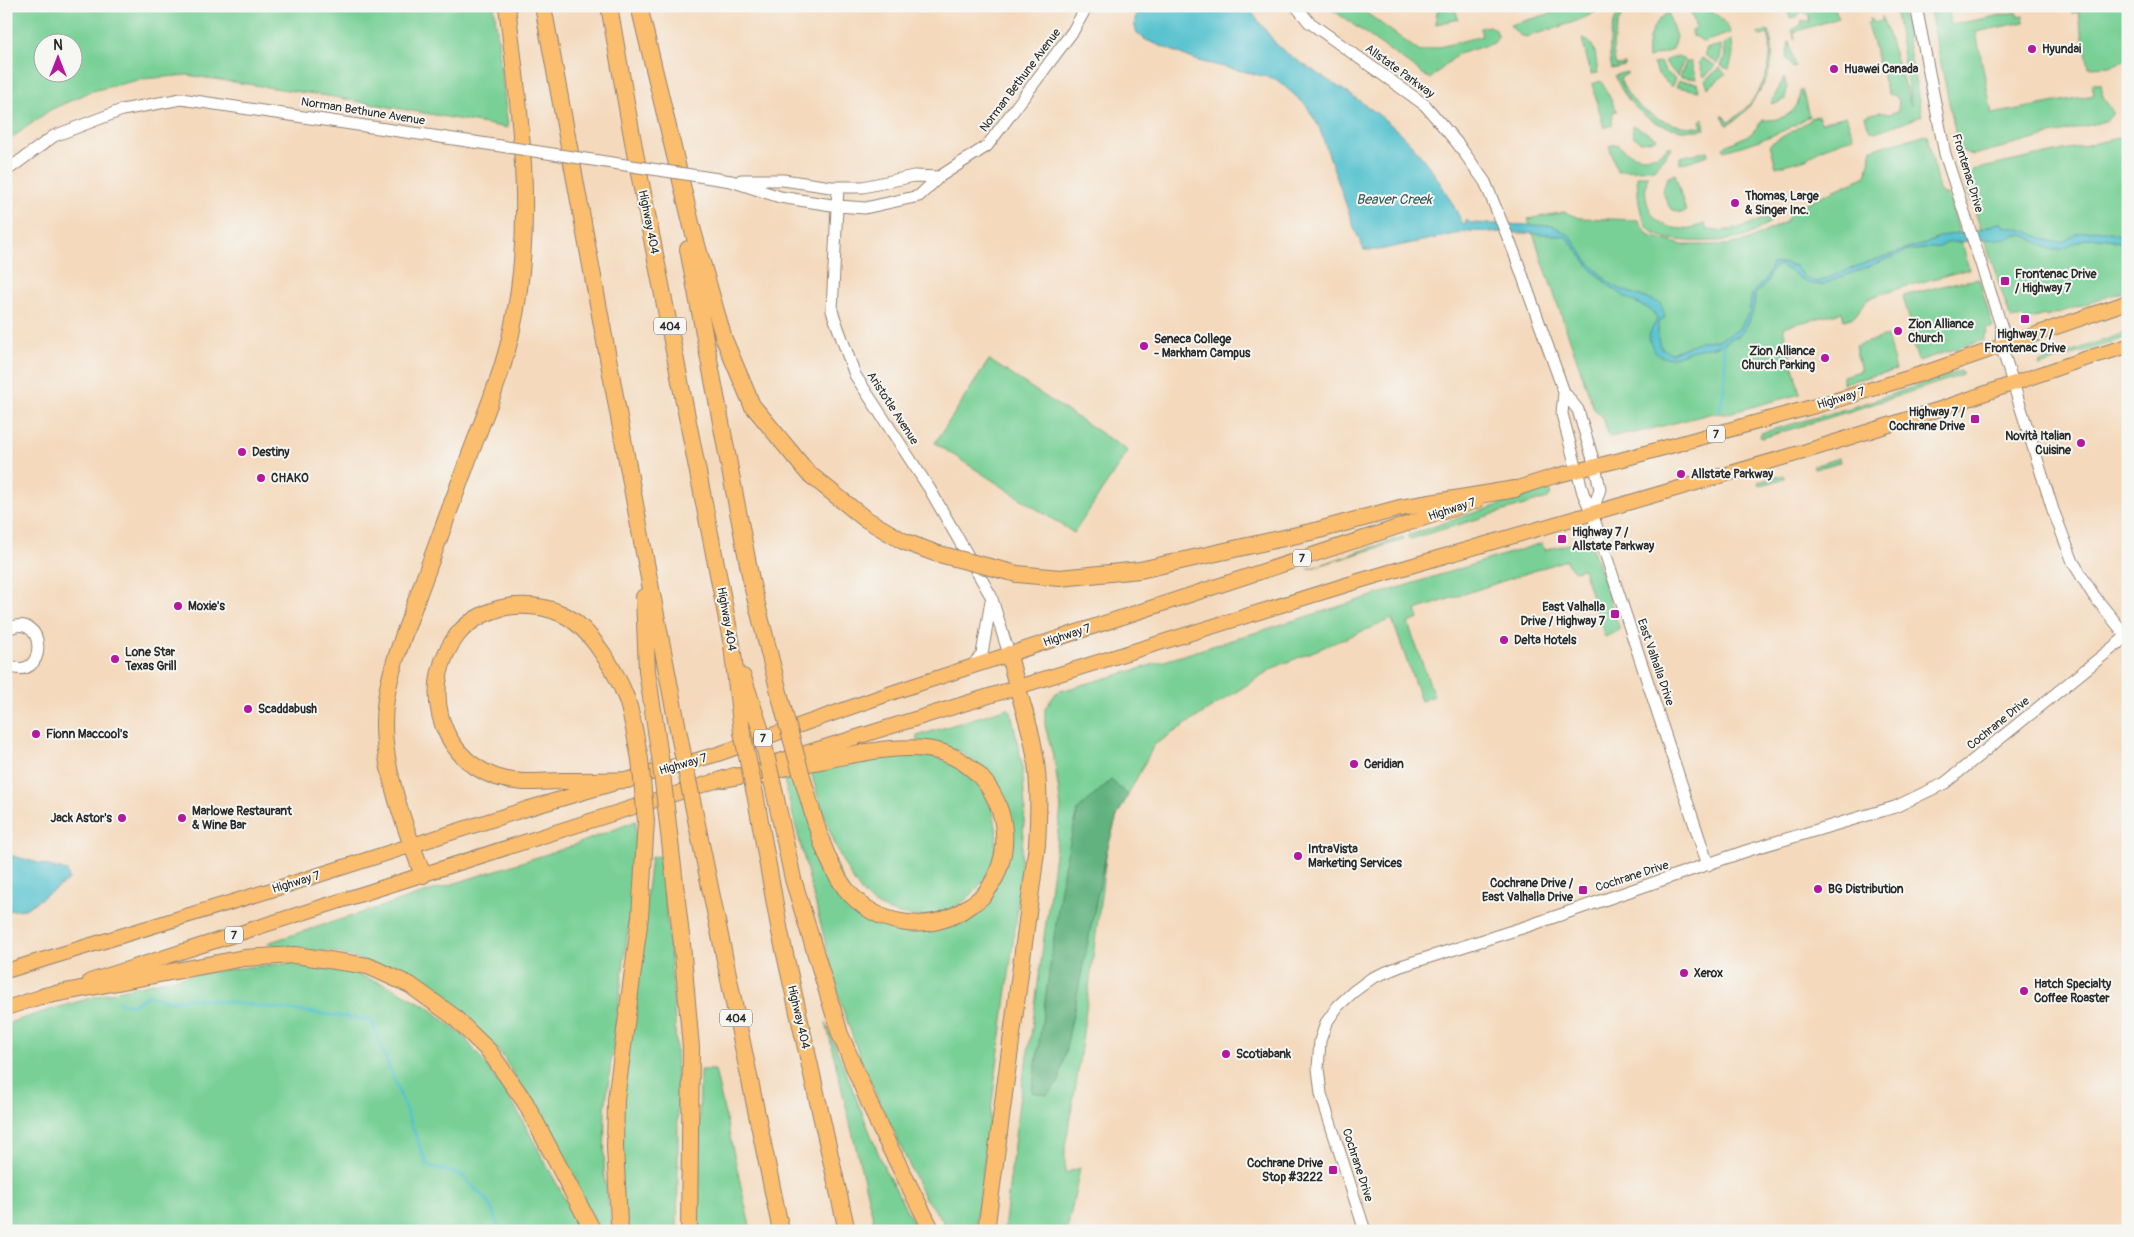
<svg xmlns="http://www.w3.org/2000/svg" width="2134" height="1237" font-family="Pangolin,sans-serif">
<rect width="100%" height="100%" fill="#f6f6f2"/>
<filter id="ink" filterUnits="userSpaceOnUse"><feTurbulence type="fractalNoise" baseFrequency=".02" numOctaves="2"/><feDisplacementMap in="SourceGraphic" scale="10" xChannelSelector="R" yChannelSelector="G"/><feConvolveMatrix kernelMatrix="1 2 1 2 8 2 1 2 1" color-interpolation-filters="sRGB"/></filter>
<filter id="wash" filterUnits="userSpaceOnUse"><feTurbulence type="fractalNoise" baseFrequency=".0096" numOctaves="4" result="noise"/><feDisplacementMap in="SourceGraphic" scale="20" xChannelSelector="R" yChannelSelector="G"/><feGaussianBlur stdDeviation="1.12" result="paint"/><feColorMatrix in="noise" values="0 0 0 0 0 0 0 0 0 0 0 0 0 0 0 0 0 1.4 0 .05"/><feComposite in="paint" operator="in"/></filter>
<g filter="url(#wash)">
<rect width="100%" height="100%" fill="#f4d9bc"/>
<!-- green -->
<path fill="#78d096" stroke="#527e60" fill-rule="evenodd" d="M 6,6 L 494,6 L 508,128 L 334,97 L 187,75 L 142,79 L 92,91 L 50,110 L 6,142 ZM 42,42 L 72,42 L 72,72 L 42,72 Z
M 1327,6 L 1357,6 L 1420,52 L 1482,36 L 1480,28 L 1489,26 L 1496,30 L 1498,36 L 1494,43 L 1458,54 L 1430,79 Z
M 1577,6 L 1602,6 C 1591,20 1546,30 1527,37 L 1519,35 L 1510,25 Z
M 1622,6 L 1627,6 C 1616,23 1609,45 1616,65 L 1625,64 L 1625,66 L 1612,69 C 1607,48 1610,25 1622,6 Z
M 1689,6 C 1709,7 1723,16 1731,33 L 1703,42 L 1697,37 L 1692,36 L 1691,30 L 1696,28 Z
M 1786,6 L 1834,6 L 1839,18 L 1794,32 L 1795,40 L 1792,30 L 1801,25 L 1802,20 L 1809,22 L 1809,15 L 1802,11 L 1799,16 L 1790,18 Z
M 1895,6 L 1901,6 L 1922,116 L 1875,132 L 1869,129 L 1865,116 L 1879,112 L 1889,114 L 1898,111 L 1899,101 L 1896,96 L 1888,94 L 1867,24 L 1870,22 L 1869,19 L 1871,19 L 1873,23 L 1882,21 L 1882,16 L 1911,106 Z
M 1929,6 L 1948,6 L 1951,25 L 2017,12 L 2018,17 L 2023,16 L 2024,22 L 1976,32 L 1992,114 L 2094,95 L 2092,84 L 2101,84 C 2102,88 2102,94 2103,97 C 2108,108 2120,111 2105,121 L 1973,155 L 1959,150 Z
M 2071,6 L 2128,6 L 2128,60 L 2110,66 L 2089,67 L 2078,12 L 2072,13 Z
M 1450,7 L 1456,11 L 1458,19 L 1436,24 L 1437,11 L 1443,8 Z
M 1668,13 L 1676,37 L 1672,50 L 1648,58 C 1646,41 1652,22 1668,13 Z
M 1768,30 C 1779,59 1767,82 1750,105 C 1744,113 1737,121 1727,125 L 1722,115 L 1729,122 C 1756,106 1778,65 1768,34 L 1760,36 L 1757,33 Z
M 1582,39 C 1598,42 1595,60 1598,73 L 1591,74 Z
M 1732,40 L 1733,55 L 1729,69 L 1721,66 L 1725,56 L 1724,43 Z
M 1789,42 L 1796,67 L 1793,68 L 1786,58 Z
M 1721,45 L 1721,55 L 1718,64 L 1705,55 L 1706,49 Z
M 1678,56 L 1684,60 L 1677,76 L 1664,61 Z
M 1702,58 L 1716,66 L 1704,77 L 1699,62 Z
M 1660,62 L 1665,71 L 1675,79 L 1671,87 L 1658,74 L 1653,64 Z
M 1686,62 L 1691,62 L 1696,79 L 1680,77 Z
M 1720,68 L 1726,74 L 1708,88 L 1705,80 Z
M 1627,72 L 1627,74 L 1620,78 C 1631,111 1668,129 1702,127 L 1700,121 L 1703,118 L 1705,129 C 1665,137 1628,112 1615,75 Z
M 1784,78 L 1787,88 L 1785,99 L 1775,104 L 1771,103 Z
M 1601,81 L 1617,111 L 1613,112 L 1612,125 L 1604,128 L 1592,84 Z
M 1679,81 L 1697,83 L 1699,91 L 1676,87 Z
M 1802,90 L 1809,116 C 1783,134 1755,142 1724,151 L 1723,147 L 1751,134 L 1763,120 C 1782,121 1800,113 1800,91 Z
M 1818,116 L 1821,123 L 1846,116 L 1854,137 L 1821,149 L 1806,159 L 1776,167 L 1770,144 L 1809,121 L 1810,118 Z
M 1632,126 L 1635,126 L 1656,138 L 1654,140 L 1641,142 L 1633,136 Z
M 1927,134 L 1939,191 L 1949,197 L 1969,269 L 1882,293 L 1868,299 L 1854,317 L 1844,320 L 1842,312 L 1783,327 L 1800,394 L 1725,414 L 1713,413 L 1631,434 L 1630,433 L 1609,437 L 1603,417 L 1594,409 L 1528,219 L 1564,212 L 1579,218 L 1638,220 L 1649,236 L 1683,245 L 1727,245 L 1747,241 L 1785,222 L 1795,208 L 1866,176 L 1872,149 Z
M 2128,136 L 2128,290 L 2046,317 L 2045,315 L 2025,320 L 2022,317 L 2011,319 L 1965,182 L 1973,170 Z
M 1617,144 C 1631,158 1653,163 1668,147 L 1672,147 L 1654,169 L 1617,171 L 1609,146 Z
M 1707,151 L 1708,155 L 1680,164 L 1680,157 Z
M 1675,174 L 1686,212 L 1680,213 L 1670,208 L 1662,191 L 1667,178 Z
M 1637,176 L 1648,176 C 1640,201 1652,228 1682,229 C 1689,229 1698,226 1705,224 L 1707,230 C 1730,233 1747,226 1767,217 L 1770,222 C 1763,226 1754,233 1746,236 C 1730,243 1664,245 1651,231 C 1638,218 1638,193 1637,176 Z
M 1979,279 L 1993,327 L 1986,329 L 1987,334 L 1984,335 L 1984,340 L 1918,361 L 1909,330 L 1912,329 L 1903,296 L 1954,283 Z
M 2128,332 L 2128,337 L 2039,366 L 2040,362 Z
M 1887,336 L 1896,370 L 1843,383 L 1843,376 L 1861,371 L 1855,346 Z
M 989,360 L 1128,451 L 1074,533 L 935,443 Z
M 1960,371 L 1962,372 L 1962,375 L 1870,405 L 1762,438 L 1760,437 L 1761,433 L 1866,403 Z
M 1839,458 L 1840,462 L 1814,469 L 1813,466 Z
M 1784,475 L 1785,478 L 1759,486 L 1758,482 Z
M 1546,490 L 1549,491 L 1551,494 L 1548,498 L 1410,539 L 1407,536 L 1458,518 Z
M 1402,537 L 1404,537 L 1403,540 L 1308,569 Z
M 1577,542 L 1579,547 L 1591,544 L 1620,630 L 1605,637 L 1583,569 L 1575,571 L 1568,565 L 1566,560 L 1416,610 L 1419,619 L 1408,623 L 1434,696 L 1421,701 L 1392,619 L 1273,668 L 1154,745 L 1117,816 L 1107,850 L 1077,1078 L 1065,1147 L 1065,1173 L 1080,1168 L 1067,1231 L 1004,1231 L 1019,1102 L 1032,1029 L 1061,808 L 1055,764 L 1045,725 L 1045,708 L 1057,692 L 1142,668 L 1542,543 L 1545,550 Z
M 1008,708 L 1011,712 L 1022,765 L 1025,809 L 1017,914 L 975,1231 L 947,1231 L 943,1221 L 924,1197 L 863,1066 L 841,1004 L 782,772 L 794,768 L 855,909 L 886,927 L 913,930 L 961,920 L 1011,844 L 1011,824 L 1007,808 L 996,784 L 982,767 L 959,751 L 917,743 L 917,736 Z
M 911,756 C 920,757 932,756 941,759 C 952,763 961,770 970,777 C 1027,827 985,924 909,916 C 896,914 874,907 865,896 C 839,867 820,806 810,768 L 845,759 Z
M 636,821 L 634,883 L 605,1109 L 604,1176 L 613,1230 L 601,1231 L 539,1117 L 502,1055 L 459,1009 L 398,971 L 334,952 L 283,947 L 267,943 L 569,847 Z
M 659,856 C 664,887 667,919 670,950 C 678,1044 679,1137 677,1231 L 628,1231 L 621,1187 L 621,1112 L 651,857 Z
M 293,963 L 347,971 L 387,985 L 428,1007 L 464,1037 L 490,1070 L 517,1110 L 582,1231 L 6,1231 L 6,1024 C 98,993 196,969 293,963 Z
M 826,1023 L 885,1170 L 918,1231 L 876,1231 Z
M 700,1070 L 715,1070 L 751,1231 L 698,1231 Z"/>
<!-- forest -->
<path fill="#62b27f" stroke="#466e55" d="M 1111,780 L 1128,795 L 1117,816 L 1107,850 L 1059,1082 L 1047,1095 L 1032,1092 L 1064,867 L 1078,810 Z"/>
<!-- water -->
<path fill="#56c2cf" stroke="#40767d" d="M 1139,6 L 1247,6 L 1276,44 L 1285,52 C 1328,82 1383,110 1416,150 C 1435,172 1450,198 1463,224 L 1465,225 L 1466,220 L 1471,223 L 1554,226 L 1570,236 L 1586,259 L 1609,283 L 1620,289 L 1660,303 L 1665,315 L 1664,319 L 1658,322 L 1658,339 L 1661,348 L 1671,353 L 1700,341 L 1718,340 L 1738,330 L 1749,313 L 1752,294 L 1765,280 L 1772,264 L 1783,263 L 1792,266 L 1795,265 C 1802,274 1805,281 1818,282 L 1865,263 L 1932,241 L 1941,236 L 1976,231 L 2001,222 L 2003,226 C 2011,227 2018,229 2026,231 C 2037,235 2045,242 2058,242 C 2067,242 2071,236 2079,233 C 2095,227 2112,232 2128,238 L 2128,245 C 2114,240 2097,235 2082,240 C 2071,244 2066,251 2054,250 C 2038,248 2029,227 2008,238 L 1946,243 L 1939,247 L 1908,251 L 1821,285 L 1810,284 L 1780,265 C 1769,267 1771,278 1765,285 C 1762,288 1758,291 1755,294 C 1755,310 1750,323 1739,336 L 1731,338 L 1723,345 L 1721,344 C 1711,350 1702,347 1691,351 C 1679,356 1661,364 1653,348 C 1650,343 1648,338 1650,333 C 1652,328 1655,324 1657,319 L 1651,310 L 1627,298 L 1608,285 L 1594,272 L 1566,237 L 1548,234 L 1470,231 L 1379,250 L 1364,250 L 1355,230 L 1319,127 L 1306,105 L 1276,79 L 1198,61 L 1146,40 L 1137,33 L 1134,24 Z
M 6,854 L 67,871 L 69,880 L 25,909 L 6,911 Z"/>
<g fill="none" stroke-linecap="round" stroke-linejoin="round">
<!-- stream -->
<path stroke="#56c2cf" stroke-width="3" d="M 1720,409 C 1725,390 1727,365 1723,345
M 118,1002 L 133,1005 L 149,995 L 170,1001 L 193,998 L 371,1020 L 427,1165 L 461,1175 L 488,1201 L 501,1231"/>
</g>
</g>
<g filter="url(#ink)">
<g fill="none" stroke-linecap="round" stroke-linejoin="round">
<!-- minor casing -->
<g stroke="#908274" stroke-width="13">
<path id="minor" d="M 1296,6 L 1309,22 L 1425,105 L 1458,144 L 1485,182 L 1514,252 L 1564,392 L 1578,410 L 1595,466 L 1600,489 L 1592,513
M 1916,6 L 1945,154 L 2002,328 L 2001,345 L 2053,510 L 2073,562 L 2094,596 L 2128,638
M 6,171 L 54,136 L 122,110 L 181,99 L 474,142
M 741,180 L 783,180 L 831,187 L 863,187 L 914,176 L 939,177
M 731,181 L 780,197 L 838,206 L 865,208 L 919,196 L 939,177 L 987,146 L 1073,31 L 1087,6
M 838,187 L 832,311 L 855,375 L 929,488 L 991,596 L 1009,654
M 1564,392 L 1562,414 L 1583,493 L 1592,513 L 1708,865
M 6,630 C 48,606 49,688 6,664
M 973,665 L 982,654 L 991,601
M 1365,1231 L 1321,1094 L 1318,1068 L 1320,1041 L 1326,1023 L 1338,1006 L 1353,992 L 1372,978 L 1401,966 L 1528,926 L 1749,850 L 1895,807 L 1945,783 L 2127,636"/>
</g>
<!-- major casing -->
<g stroke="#908274" stroke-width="16">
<path id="major" d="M 1505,492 L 1555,476 L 1620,460 L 1837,400 L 1924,373 L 2128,302
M 767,765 L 1362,580 L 1803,452 L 1940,409 L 2081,360 L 2128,346
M 633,778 L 718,754 L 897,691 L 1477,501
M 6,971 L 281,887 L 526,809 L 612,784
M 90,981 L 734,775
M 6,1008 L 53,993"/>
</g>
<!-- highway casing -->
<g stroke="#908274" stroke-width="18">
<path id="highway" d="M 543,6 L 642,542 L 682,750
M 609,6 L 635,153 L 732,645 L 742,732
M 639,6 L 693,231 L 724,339 L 752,405 L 808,473 L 864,518 L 903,541 L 935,553
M 688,249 L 752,585 L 785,716
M 1017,574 L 1060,578 L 1140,570 L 1315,531 L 1400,508 L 1515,489
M 644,597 L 647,671 L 660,757
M 743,677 L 760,728
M 724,779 C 756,773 788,767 820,761 C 855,754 910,741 944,753 C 1002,773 1024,846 984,895 C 980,899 974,903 969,906 C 930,936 875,926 845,888 C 824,860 815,820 805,787
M 628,780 C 605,781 582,781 560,781 C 538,782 516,784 496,777 C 436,756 420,682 458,634 C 471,618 495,607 515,606 C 531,605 547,607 562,614 C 590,626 617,673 627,700 C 633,719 636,740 640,759
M 775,794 L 793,879 L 840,1034 L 880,1128 L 932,1231
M 756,799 L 780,932 L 847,1231
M 693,805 L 781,1231
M 667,816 L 682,944 L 691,1048 L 689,1231
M 423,875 C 406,830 385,775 384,727 C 383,684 402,641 416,601 C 434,553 451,505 469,457 C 484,417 502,375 511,334 C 536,225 520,115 507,6
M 44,996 L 244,958 L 295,955 L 368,966 L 410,985 L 453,1016 L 489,1051 L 525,1102 L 593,1231
M 621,1231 L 619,1223 L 615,1147 L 616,1100 L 640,917 L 646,821
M 986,1231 L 1037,845 C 1039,809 1040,774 1032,739 C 1025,710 1015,683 1009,654"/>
</g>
<!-- minor -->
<use href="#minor" stroke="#fff" stroke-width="11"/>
<!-- major -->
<use href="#major" stroke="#fbbd6e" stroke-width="14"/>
<!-- highway -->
<use href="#highway" stroke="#fbbd6e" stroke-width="16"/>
<!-- minor-bridge casing -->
<g stroke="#908274" stroke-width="13" stroke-linecap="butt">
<path id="minor-bridge" d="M 474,142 L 731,181"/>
</g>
<!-- highway-bridge casing -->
<g stroke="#908274" stroke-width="18" stroke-linecap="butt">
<path id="highway-bridge" d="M 935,553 L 1017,574
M 785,716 L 805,787
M 760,728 L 775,794
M 742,732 L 756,799
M 682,750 L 693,805
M 660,757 L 667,816
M 640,759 L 646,821"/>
</g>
<!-- minor-bridge -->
<use href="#minor-bridge" stroke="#fff" stroke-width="11"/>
<!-- highway-bridge -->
<use href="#highway-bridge" stroke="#fbbd6e" stroke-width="16"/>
</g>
</g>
<!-- markers -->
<g fill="#b5179e" stroke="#f6f6f2" stroke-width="2">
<circle cx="2032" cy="49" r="5"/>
<circle cx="1834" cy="69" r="5"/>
<circle cx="1735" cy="203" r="5"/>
<rect x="2000" y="276" width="10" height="10" rx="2.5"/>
<rect x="2020" y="314" width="10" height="10" rx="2.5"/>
<circle cx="1898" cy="331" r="5"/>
<circle cx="1144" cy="346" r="5"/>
<circle cx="1825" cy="358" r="5"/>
<rect x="1970" y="414" width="10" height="10" rx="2.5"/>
<circle cx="2081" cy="443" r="5"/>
<circle cx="242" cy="452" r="5"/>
<circle cx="1681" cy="474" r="5"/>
<circle cx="261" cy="478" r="5"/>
<rect x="1557" y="534" width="10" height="10" rx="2.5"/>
<circle cx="178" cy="606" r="5"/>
<rect x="1610" y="609" width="10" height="10" rx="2.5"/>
<circle cx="1504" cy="640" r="5"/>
<circle cx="115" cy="659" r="5"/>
<circle cx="248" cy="709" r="5"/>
<circle cx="36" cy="734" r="5"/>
<circle cx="1354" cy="764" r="5"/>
<circle cx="122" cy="818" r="5"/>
<circle cx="182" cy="818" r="5"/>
<circle cx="1298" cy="856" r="5"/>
<circle cx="1818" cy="889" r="5"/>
<rect x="1578" y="885" width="10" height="10" rx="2.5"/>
<circle cx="1684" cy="973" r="5"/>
<circle cx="2024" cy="991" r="5"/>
<circle cx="1226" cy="1054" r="5"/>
<rect x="1328" y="1165" width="10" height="10" rx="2.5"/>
</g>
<g text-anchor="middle" stroke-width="4" stroke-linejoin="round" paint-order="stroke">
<!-- shield labels -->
<g fill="#f6f6f2" stroke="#686867" stroke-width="1">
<rect x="654" y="317.5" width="32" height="17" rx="4"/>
<rect x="1707" y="425.5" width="18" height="17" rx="4"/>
<rect x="1293" y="549.5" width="18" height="17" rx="4"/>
<rect x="754" y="729.5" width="18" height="17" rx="4"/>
<rect x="225" y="926.5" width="18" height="17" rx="4"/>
<rect x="720" y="1009.5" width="32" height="17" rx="4"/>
</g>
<g font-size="11" font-weight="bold" fill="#2b2b2b">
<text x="670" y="330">404</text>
<text x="1716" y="438">7</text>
<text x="1302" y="562">7</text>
<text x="763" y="742">7</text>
<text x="234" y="939">7</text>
<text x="736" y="1022">404</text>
</g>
<!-- poi labels -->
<g font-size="12" font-weight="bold" fill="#2b2b2b" stroke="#f6f6f2" text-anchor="start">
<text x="2042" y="53">Hyundai</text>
<text x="1844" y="73">Huawei Canada</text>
<text x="1745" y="200">Thomas, Large<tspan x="1745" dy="14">&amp; Singer Inc.</tspan></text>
<text x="2015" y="278">Frontenac Drive<tspan x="2015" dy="14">/ Highway 7</tspan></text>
<text x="1908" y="328">Zion Alliance<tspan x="1908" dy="14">Church</tspan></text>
<text x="2025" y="338" text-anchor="middle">Highway 7 /<tspan x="2025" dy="14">Frontenac Drive</tspan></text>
<text x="1154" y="343">Seneca College<tspan x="1154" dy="14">- Markham Campus</tspan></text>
<text x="1815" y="355" text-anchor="end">Zion Alliance<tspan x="1815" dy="14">Church Parking</tspan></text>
<text x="1965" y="416" text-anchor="end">Highway 7 /<tspan x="1965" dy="14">Cochrane Drive</tspan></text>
<text x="2071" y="440" text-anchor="end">Novità Italian<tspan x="2071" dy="14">Cuisine</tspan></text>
<text x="252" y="456">Destiny</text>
<text x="1691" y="478">Allstate Parkway</text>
<text x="271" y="482">CHAKO</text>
<text x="1572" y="536">Highway 7 /<tspan x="1572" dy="14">Allstate Parkway</tspan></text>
<text x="188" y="610">Moxie's</text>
<text x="1605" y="611" text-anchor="end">East Valhalla<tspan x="1605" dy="14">Drive / Highway 7</tspan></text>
<text x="1514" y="644">Delta Hotels</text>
<text x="125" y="656">Lone Star<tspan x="125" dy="14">Texas Grill</tspan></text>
<text x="258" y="713">Scaddabush</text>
<text x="46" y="738">Fionn Maccool's</text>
<text x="1364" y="768">Ceridian</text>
<text x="192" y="815">Marlowe Restaurant<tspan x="192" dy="14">&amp; Wine Bar</tspan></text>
<text x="112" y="822" text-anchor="end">Jack Astor's</text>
<text x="1308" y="853">IntraVista<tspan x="1308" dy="14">Marketing Services</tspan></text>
<text x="1573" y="887" text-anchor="end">Cochrane Drive /<tspan x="1573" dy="14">East Valhalla Drive</tspan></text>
<text x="1828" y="893">BG Distribution</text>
<text x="1694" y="977">Xerox</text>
<text x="2034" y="988">Hatch Specialty<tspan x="2034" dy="14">Coffee Roaster</tspan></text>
<text x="1236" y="1058">Scotiabank</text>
<text x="1323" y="1167" text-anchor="end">Cochrane Drive<tspan x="1323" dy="14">Stop #3222</tspan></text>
</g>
<!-- street labels -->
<g font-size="12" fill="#2b2b2b" stroke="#f6f6f2">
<text transform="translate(1400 71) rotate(36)" y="4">Allstate Parkway</text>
<text transform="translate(1020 80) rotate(-53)" y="4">Norman Bethune Avenue</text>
<text transform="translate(363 111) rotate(9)" y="4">Norman Bethune Avenue</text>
<text transform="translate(1968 173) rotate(73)" y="4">Frontenac Drive</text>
<text transform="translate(649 222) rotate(79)" y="4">Highway 404</text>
<text transform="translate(1841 398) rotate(-17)" y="4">Highway 7</text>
<text transform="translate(893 408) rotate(57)" y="4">Aristotle Avenue</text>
<text transform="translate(1452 509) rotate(-18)" y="4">Highway 7</text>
<text transform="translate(727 619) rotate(80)" y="4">Highway 404</text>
<text transform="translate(1067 635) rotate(-18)" y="4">Highway 7</text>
<text transform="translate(1656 662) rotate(71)" y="4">East Valhalla Drive</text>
<text transform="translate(1998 723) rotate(-39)" y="4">Cochrane Drive</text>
<text transform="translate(683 764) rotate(-16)" y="4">Highway 7</text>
<text transform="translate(1632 876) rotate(-18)" y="4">Cochrane Drive</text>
<text transform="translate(296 882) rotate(-17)" y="4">Highway 7</text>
<text transform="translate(799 1017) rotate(77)" y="4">Highway 404</text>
<text transform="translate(1358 1165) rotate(72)" y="4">Cochrane Drive</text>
</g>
<!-- water labels -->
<g font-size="14" font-style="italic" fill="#38585c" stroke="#f6f6f2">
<text x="1394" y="204">Beaver Creek</text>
</g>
</g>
<!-- margin -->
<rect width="2134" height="1237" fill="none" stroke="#f6f6f2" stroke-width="25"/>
<!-- north arrow -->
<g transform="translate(58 58)"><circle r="24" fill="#f6f6f2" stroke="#a5a5a2"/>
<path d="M0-4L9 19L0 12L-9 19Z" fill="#b5179e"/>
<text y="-8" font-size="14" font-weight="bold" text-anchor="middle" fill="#2b2b2b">N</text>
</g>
</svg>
